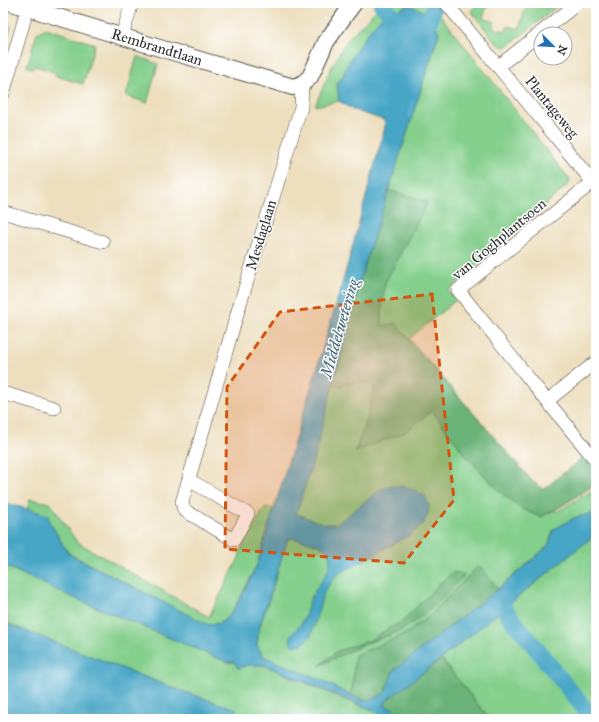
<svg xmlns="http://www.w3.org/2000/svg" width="599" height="722" font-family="'IM FELL Great Primer',serif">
<rect width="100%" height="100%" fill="#fff"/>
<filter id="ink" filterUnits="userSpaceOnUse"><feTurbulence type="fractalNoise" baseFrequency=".025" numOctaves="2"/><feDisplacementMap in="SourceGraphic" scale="8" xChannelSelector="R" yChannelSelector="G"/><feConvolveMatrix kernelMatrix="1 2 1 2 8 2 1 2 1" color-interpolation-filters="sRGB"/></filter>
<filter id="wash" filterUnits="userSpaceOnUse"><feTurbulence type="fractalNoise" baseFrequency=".012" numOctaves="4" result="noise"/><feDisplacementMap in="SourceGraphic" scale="16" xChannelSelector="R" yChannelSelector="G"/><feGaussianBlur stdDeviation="0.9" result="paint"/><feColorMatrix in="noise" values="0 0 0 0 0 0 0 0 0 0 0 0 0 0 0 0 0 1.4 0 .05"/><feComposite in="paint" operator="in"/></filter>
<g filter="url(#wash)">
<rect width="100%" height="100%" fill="#eddfbe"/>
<!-- green -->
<path fill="#84cf8c" stroke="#587d5c" d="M 385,3 L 431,3 L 570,180 L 569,181 L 570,183 L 448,291 L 456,300 L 409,339 L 406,335 L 557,512 L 596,488 L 596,510 L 591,514 L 576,517 L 553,531 L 548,546 L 498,589 L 494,584 L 388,678 L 386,690 L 365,701 L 260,656 L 257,645 L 259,629 L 270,597 L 352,318 L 393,192 L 388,190 L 439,33 C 433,14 426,13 409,5 L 380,18 L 348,63 L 343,76 L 337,83 L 339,101 L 315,106 L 331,68 L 347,40 L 378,8 Z
M 478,3 L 488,3 L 483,18 L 495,22 L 493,28 L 506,31 L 508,26 L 519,29 L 527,3 L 540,3 L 539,6 L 549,9 L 551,3 L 559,5 L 508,46 L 503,47 L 497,44 L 471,11 Z
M 3,15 L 5,15 L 11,28 L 3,52 Z
M 46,28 L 95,44 L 83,84 L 56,76 L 52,71 L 35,66 L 33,68 L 27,67 L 37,33 Z
M 137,56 L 158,64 L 147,103 L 126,96 Z
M 30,499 L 50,503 L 77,542 L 209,617 L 239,558 L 241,549 L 265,507 L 274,509 L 257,565 L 234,609 L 229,617 L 220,623 L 208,625 L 68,553 L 49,521 L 48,515 L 27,509 Z
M 596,534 L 596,719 L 490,719 L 441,659 Z
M 3,565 L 72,597 L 227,662 L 234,662 L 238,668 L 249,665 L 264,665 L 345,700 L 368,708 L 389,719 L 241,719 L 235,709 L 173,688 L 3,622 Z"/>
<!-- forest -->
<path fill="#6bb278" stroke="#4b6e52" d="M 388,190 L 428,202 L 386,281 L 382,302 L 382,326 L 395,323 L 533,482 L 544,489 L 584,456 L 592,466 L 596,463 L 596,484 L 562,506 L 541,517 L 522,509 L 501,493 L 467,457 L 432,411 L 405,432 L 355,452 L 367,419 L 374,386 L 358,382 L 338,386 L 333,386 L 361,277 Z
M 479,565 L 498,589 L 393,671 L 385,693 C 368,702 366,703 348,694 L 352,690 L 355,655 L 407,633 L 416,626 L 428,617 Z
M 456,572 L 465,575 C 447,592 429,612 408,626 C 398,633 386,636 375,640 C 356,648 337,657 319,666 L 337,651 L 371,640 L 389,628 L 402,622 L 441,582 L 451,574 Z
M 441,659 L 490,719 L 413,719 L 384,705 L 387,700 Z"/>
<!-- water -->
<path fill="#47a6c6" stroke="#396878" d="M 409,5 C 425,10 434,18 439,33 L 361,277 L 315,455 L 296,514 L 325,524 L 336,524 L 351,513 L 381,489 L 393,486 L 405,487 L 416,491 L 424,495 L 429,505 L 428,514 L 424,523 L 410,535 L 336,575 L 323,594 L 311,636 C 306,642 300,647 292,645 C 286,632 297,632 302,622 C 307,614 307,605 312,596 C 317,586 326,578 329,567 C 337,544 303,540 288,538 L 259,629 L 257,645 L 263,656 L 323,681 L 362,701 L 372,700 L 385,693 L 393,671 L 498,589 L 548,546 L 554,529 L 576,517 L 591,514 L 596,510 L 596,534 L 441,659 L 387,700 L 384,705 L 413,719 L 389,719 L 368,708 L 264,665 L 249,665 L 238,668 L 234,662 L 227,662 L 72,597 L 3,565 L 3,502 L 48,515 L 49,521 L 68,553 L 73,556 L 208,625 C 212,624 217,624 220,623 C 234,617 250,579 257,565 L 343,281 L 385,127 L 384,120 L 353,110 L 339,101 L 337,83 L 343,76 L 348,63 L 359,45 L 370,30 L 380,18 Z
M 3,622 L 173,688 L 236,709 L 241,719 L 3,719 Z"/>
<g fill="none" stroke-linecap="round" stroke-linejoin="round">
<!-- canal -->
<path stroke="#47a6c6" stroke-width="17" d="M 381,3 L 405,30
M 424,39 L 435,3
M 497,600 L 593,719"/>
</g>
</g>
<g filter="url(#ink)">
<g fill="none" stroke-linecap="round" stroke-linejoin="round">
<!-- minor casing -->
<g stroke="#484641" stroke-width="14">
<path id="minor" d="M 446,3 L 596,186
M 122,36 L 132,3
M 499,66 L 578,3
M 3,94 L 29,3
M 593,182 L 458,290 L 547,401 L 596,362
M 3,212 L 103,242
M 3,393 L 54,408
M 547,401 L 592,456
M 189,480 L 248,514 L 234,540 L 184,510 L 182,502 L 240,304 L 301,107 L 302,84"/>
</g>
<!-- tertiary casing -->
<g stroke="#484641" stroke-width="18">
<path id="tertiary" d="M 12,3 L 166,50 L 293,87 L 302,84 L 310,77 L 326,42 L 345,15 L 354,3"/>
</g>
<!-- minor -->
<use href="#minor" stroke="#fff" stroke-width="13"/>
<!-- tertiary -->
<use href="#tertiary" stroke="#fff" stroke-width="16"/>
</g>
</g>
<!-- marked area -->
<path fill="#d5540f" fill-opacity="0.2" stroke="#d5540f" stroke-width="3" stroke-dasharray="8 5" stroke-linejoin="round" d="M 432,294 L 454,500 L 404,563 L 225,549 L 227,387 L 280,312 Z"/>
<g text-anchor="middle" stroke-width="3" stroke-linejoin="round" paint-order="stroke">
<!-- street labels -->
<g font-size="15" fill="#2b2b2b" stroke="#fff">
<text transform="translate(157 47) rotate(17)" y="5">Rembrandtlaan</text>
<text transform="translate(552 107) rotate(51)" y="5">Plantageweg</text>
<text transform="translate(261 235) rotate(-73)" y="5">Mesdaglaan</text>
<text transform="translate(499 239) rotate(-40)" y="5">van Goghplantsoen</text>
</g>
<!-- water labels -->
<g font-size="16" font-style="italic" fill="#386271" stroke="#fff">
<text transform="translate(339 328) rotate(-74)" y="6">Middelwetering</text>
</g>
</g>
<!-- margin -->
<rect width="599" height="722" fill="none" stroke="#fff" stroke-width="16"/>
<!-- north arrow -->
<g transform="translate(553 46) rotate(114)"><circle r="19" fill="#ffffff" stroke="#aaaaaa"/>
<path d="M0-3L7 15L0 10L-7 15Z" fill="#1f6fb2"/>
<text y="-6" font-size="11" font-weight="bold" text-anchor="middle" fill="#2b2b2b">N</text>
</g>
</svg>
